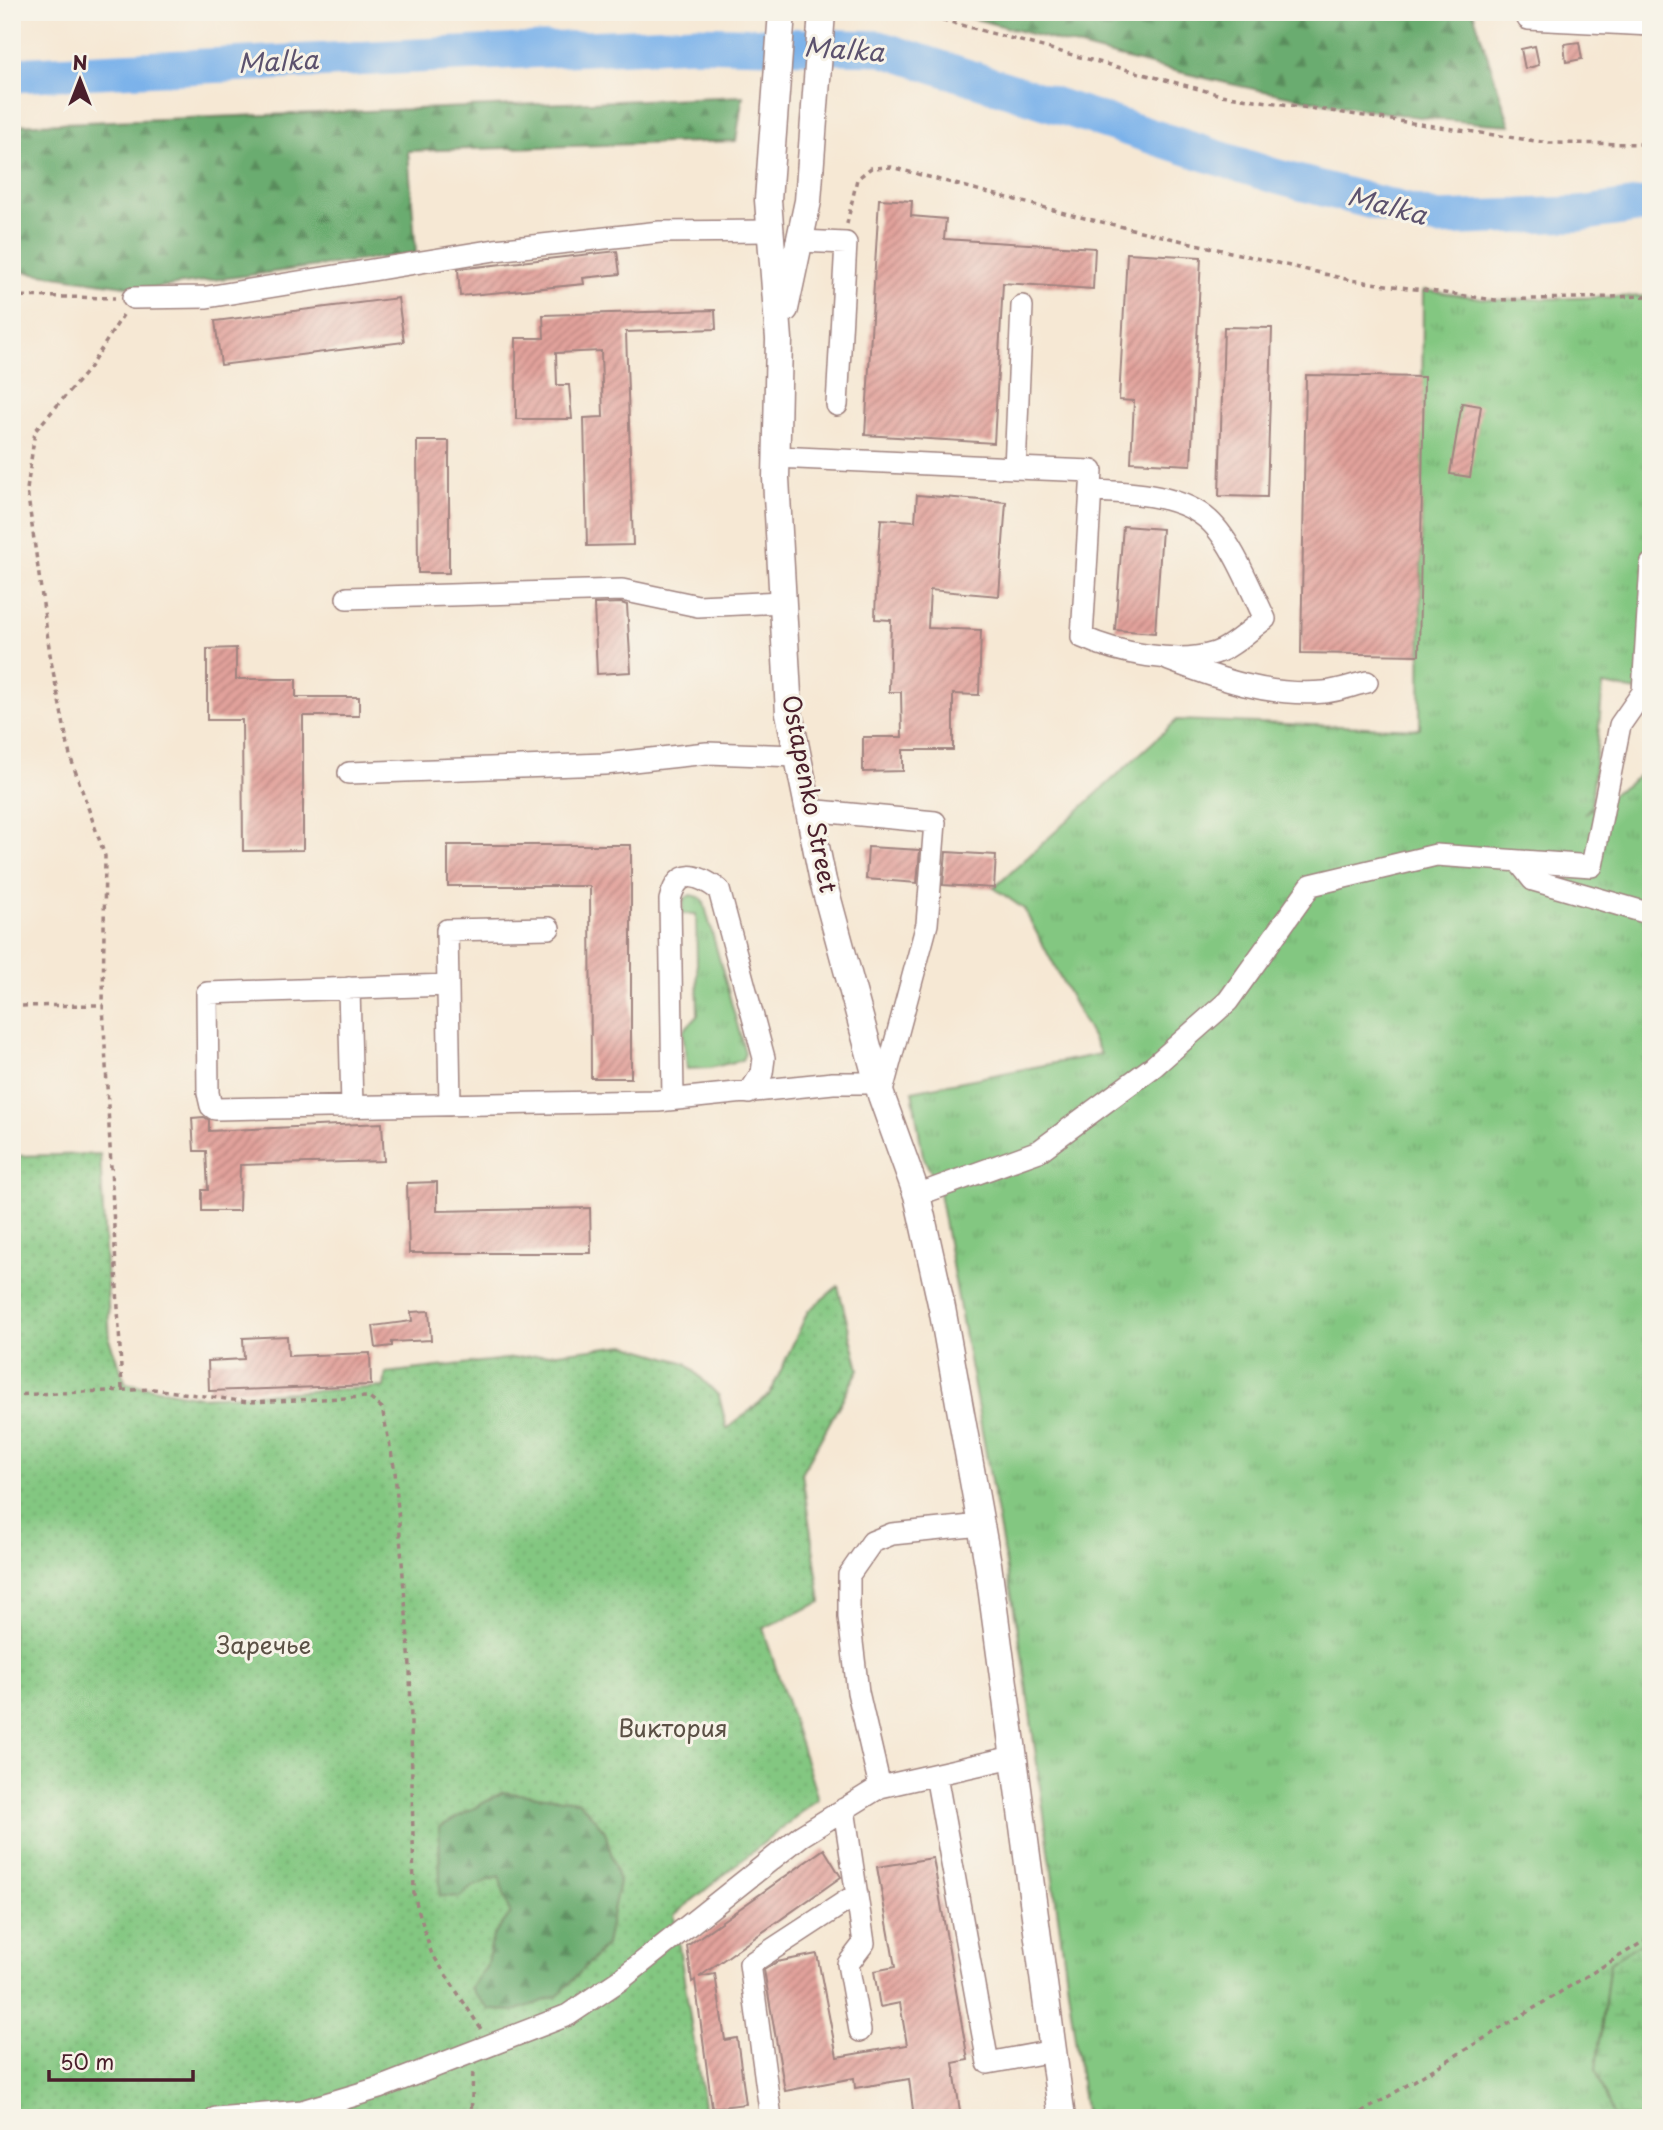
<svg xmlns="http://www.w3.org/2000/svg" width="1663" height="2130" font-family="'Playpen Sans',sans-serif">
<defs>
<pattern id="grass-tufts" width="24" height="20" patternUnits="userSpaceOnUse" patternTransform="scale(1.75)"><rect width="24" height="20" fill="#83c781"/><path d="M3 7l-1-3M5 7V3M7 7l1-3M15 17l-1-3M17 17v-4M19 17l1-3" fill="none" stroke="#73aa70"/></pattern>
<pattern id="forest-firs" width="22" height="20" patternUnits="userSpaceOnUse" patternTransform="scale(1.75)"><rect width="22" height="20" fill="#6aac6f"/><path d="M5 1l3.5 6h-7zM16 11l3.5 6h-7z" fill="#598b5b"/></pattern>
<pattern id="wetland-marsh" width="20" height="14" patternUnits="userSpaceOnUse" patternTransform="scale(1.75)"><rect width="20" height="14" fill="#83c781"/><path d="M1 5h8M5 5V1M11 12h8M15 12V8" fill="none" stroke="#73aa70"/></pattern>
<pattern id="garden-dots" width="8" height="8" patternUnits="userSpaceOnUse" patternTransform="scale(1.75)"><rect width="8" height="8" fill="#83c781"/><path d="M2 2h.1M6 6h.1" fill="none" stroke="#73aa70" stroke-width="1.8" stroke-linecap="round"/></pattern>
<pattern id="building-hatch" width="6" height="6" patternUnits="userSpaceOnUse" patternTransform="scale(1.75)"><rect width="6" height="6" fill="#e2a29b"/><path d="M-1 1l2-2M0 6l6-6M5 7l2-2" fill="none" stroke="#b9837f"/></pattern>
</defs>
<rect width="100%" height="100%" fill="#f7f3e8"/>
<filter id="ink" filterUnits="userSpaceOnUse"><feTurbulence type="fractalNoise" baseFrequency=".0143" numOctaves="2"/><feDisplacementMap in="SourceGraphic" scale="14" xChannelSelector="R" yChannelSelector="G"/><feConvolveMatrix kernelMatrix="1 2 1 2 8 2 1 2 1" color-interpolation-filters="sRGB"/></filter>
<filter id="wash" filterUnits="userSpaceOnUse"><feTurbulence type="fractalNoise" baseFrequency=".00686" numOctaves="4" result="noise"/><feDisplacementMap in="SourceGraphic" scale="28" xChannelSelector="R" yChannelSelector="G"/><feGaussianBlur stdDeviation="1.57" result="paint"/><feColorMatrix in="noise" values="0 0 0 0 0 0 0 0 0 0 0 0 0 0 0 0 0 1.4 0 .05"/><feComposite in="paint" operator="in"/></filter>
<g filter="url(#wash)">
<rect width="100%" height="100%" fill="#f6e8d4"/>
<!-- grass -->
<path fill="url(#grass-tufts)" stroke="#667356" stroke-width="2" d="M 1423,290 L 1495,300 L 1651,296 L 1651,574 L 1643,692 L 1603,685 L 1591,807 L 1584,814 L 1651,768 L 1651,1937 L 1610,1962 L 1596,2070 L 1614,2118 L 1086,2118 L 1021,1648 L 938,1187 L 923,1156 L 912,1091 L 1101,1054 L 1024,909 L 994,888 L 1177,720 L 1420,729 Z
M 690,895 L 699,897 L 704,903 L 745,1053 L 742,1060 L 710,1068 L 687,1069 L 683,1031 L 698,1015 L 696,914 L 682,914 L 684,899 Z"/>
<!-- forest -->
<path fill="url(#forest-firs)" stroke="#5a664d" stroke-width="2" d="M 949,12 L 1473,12 L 1510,125 C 1319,115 1133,61 949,12 Z
M 743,96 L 736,141 L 408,151 L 416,253 L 146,289 L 12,270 L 12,125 Z
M 503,1792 L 579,1801 L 605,1831 L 619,1882 L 606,1945 L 558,1996 L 515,2011 L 489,2010 L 470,1988 L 486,1967 L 493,1936 L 510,1914 L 472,1887 L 460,1897 L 440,1896 L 439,1827 Z"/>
<!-- wetland -->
<path fill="url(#wetland-marsh)" stroke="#667356" stroke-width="2" d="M 1651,1937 L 1651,2118 L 1614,2118 L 1596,2070 L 1610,1962 Z"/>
<!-- garden -->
<path fill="url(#garden-dots)" stroke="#667356" stroke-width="2" fill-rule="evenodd" d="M 100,1154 L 110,1342 L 126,1383 L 200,1397 L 384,1387 L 386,1373 L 625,1345 L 686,1363 L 719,1396 L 727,1429 L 770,1394 L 808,1311 L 838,1286 L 859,1369 L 802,1473 L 821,1602 L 763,1628 L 818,1799 L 674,1915 L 706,2118 L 12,2118 L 12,1156 ZM 503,1792 L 579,1801 L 605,1831 L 619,1882 L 606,1945 L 558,1996 L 515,2011 L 489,2010 L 470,1988 L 486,1967 L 493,1936 L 510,1914 L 499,1876 L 472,1887 L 460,1897 L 440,1896 L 439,1827 Z"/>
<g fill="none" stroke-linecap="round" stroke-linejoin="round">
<!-- river -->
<path stroke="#7cb2ea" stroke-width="35" d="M 12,75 L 694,43 L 879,48 L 1274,176 L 1438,219 L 1579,214 L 1651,204"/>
</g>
<g id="blocks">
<!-- building -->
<path fill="url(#building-hatch)" d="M 1579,42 L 1582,59 L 1566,62 L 1564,44 Z
M 1535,46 L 1539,65 L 1525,69 L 1521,49 Z
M 879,199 L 912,201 L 911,216 L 946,219 L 944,239 L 1095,248 L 1093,289 L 1003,283 L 994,443 L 865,435 Z
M 617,251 L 620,274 L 583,278 L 584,284 L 460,296 L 458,269 Z
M 1127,253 L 1201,257 L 1191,465 L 1131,462 L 1134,401 L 1119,400 Z
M 398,298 L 404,342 L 221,365 L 215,321 Z
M 715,310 L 716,329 L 626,332 L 633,545 L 587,546 L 584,418 L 603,417 L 601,351 L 556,353 L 557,385 L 569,385 L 572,419 L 516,419 L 516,338 L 544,338 L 543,315 Z
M 1224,327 L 1272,328 L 1267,497 L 1219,496 Z
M 1306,375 L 1424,377 L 1419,655 L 1301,653 Z
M 1462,403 L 1481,406 L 1470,477 L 1450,474 Z
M 417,441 L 449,441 L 449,573 L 418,573 Z
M 917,495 L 1006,502 L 999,596 L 930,590 L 928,628 L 981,630 L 979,695 L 953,694 L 953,750 L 903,750 L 903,771 L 863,772 L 863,737 L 902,737 L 901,692 L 889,692 L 891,620 L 875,619 L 876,588 L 881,519 L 915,521 Z
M 1123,526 L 1162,529 L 1155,633 L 1115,630 Z
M 621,603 L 627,605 L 631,672 L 597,674 L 594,604 Z
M 236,648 L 236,679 L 296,679 L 296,697 L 359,697 L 359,716 L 303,716 L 303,850 L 243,851 L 242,720 L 207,720 L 207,649 Z
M 448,845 L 631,845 L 631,1078 L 591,1078 L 590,886 L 448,886 Z
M 868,847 L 920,850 L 917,883 L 866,879 Z
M 946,852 L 996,855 L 994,888 L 943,885 Z
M 204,1117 L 209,1120 L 209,1131 L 382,1123 L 384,1161 L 240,1165 L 239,1211 L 202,1211 L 202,1190 L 208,1190 L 206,1151 L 194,1151 L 192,1118 Z
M 437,1182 L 437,1211 L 590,1208 L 591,1253 L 409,1253 L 407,1183 Z
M 429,1311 L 431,1340 L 392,1342 L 392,1346 L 376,1348 L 373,1326 L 412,1321 L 411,1312 Z
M 287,1336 L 288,1356 L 370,1353 L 371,1385 L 209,1391 L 208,1361 L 244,1359 L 243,1338 Z
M 824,1849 L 841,1877 L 699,1977 L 715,1974 L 725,2040 L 737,2038 L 746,2104 L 712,2108 L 695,1980 L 692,1982 L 687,1946 Z
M 933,1858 L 968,2060 L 953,2063 L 961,2118 L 914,2118 L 909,2079 L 855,2088 L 854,2078 L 785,2091 L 764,1970 L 777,1962 L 817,1954 L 837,2057 L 907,2045 L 900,2003 L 880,2007 L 874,1971 L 895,1967 L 877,1867 Z"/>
</g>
</g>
<g filter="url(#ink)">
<use href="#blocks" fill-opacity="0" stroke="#a08480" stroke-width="2"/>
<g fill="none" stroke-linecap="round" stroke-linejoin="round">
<!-- minor casing -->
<g stroke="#a08480" stroke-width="24">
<path id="minor" d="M 1528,19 L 1651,25
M 800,241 L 846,243 L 837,405
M 133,298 L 207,297 L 495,250 L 660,232 L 770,231
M 776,457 L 1015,468 L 1022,306
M 1015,468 L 1092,471 L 1082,637 C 1117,653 1177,665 1215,653 C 1232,648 1250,629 1265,619 C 1251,590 1230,536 1205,517 C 1176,494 1126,492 1091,491
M 347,598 L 622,590 L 698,606 L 783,602
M 1169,660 C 1219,679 1270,697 1324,692 C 1338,691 1353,685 1367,682
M 349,773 L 605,764 L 707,753 L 798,756
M 808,810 L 935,822 L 927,924 L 881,1095
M 1518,861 L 1533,880 L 1651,914
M 448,985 L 207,993 L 208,1093 L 211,1106 L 215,1109 L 658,1101 L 833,1083 L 878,1083
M 349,988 L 352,1107
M 673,1099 L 670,900 C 678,867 697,874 719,890 L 764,1058 L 762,1073 L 749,1093
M 450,1105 L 447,930 L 549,928
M 917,1195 L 1039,1151 L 1153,1067 L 1228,1001 L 1311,885 L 1436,855 L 1592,866 L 1620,725 L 1643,692 L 1651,564
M 936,1775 L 988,2063 L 1053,2051
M 880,1787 L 858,1692 L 849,1617 L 849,1575 L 872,1542 L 892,1534 L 981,1525
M 844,1809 L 864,1943 L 848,1964 L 860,2031
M 216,2118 L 302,2111 L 379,2088 L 568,2015 L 620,1980 L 801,1836 L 880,1787 L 1013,1757
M 771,2118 L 750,1964 L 857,1894"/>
</g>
<!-- major casing -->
<g stroke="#a08480" stroke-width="29">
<path id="major" d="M 782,12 L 768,200 L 779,339 L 776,478 L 789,713 L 823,881 L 881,1095 L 917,1195 L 942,1308 L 988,1564 L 1062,2118
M 785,309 L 808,201 L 822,12"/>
</g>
<!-- path -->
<path stroke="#a08480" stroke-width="3.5" stroke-dasharray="5 5" stroke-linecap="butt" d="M 913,12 L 1221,95 L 1549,143 L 1651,144
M 847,224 L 857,179 L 871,168 L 891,167 L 1076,216 L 1350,280 L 1495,300 L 1651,296
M 12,296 L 115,298
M 12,1006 L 103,1005
M 122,1389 L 103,1005 L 105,856 L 70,756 L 51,661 L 27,490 L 35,431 L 88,370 L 123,315
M 12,1395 L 153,1389 L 248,1402 L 368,1397 L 382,1408 L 395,1471 L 410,1666 L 414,1895 L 431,1952 L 481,2029
M 471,2118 L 473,2072
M 1353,2118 L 1651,1937"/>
<!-- minor -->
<use href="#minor" stroke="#fff" stroke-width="21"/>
<!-- major -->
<use href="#major" stroke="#fff" stroke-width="26"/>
</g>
</g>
<g text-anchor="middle" stroke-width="6" stroke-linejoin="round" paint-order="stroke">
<!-- street labels -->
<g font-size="24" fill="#4a1f2b" stroke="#f7f3e8">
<text transform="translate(809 794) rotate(79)" y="8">Ostapenko Street</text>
</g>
<!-- park labels -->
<g font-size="24" fill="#5b5145" stroke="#f7f3e8">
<text x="264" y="1654">Заречье</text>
<text x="673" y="1737">Виктория</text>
</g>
<!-- water labels -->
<g font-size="26" font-style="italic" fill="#5c526e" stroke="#f7f3e8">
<text transform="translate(844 50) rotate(4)" y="9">Malka</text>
<text transform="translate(278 62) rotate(-3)" y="9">Malka</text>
<text transform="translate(1387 206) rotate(15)" y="9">Malka</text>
</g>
</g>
<!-- margin -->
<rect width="1663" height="2130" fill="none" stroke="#f7f3e8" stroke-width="42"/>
<!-- north arrow -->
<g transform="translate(80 80)" stroke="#f7f3e8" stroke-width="5" paint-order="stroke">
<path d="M0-5L12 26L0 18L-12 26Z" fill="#4a1f2b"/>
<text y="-10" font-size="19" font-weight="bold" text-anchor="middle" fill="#4a1f2b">N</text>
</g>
<!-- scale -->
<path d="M49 2070v10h144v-10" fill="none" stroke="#4a1f2b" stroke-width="3.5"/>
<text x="60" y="2070" font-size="21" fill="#4a1f2b" stroke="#f7f3e8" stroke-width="5" paint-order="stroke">50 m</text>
</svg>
